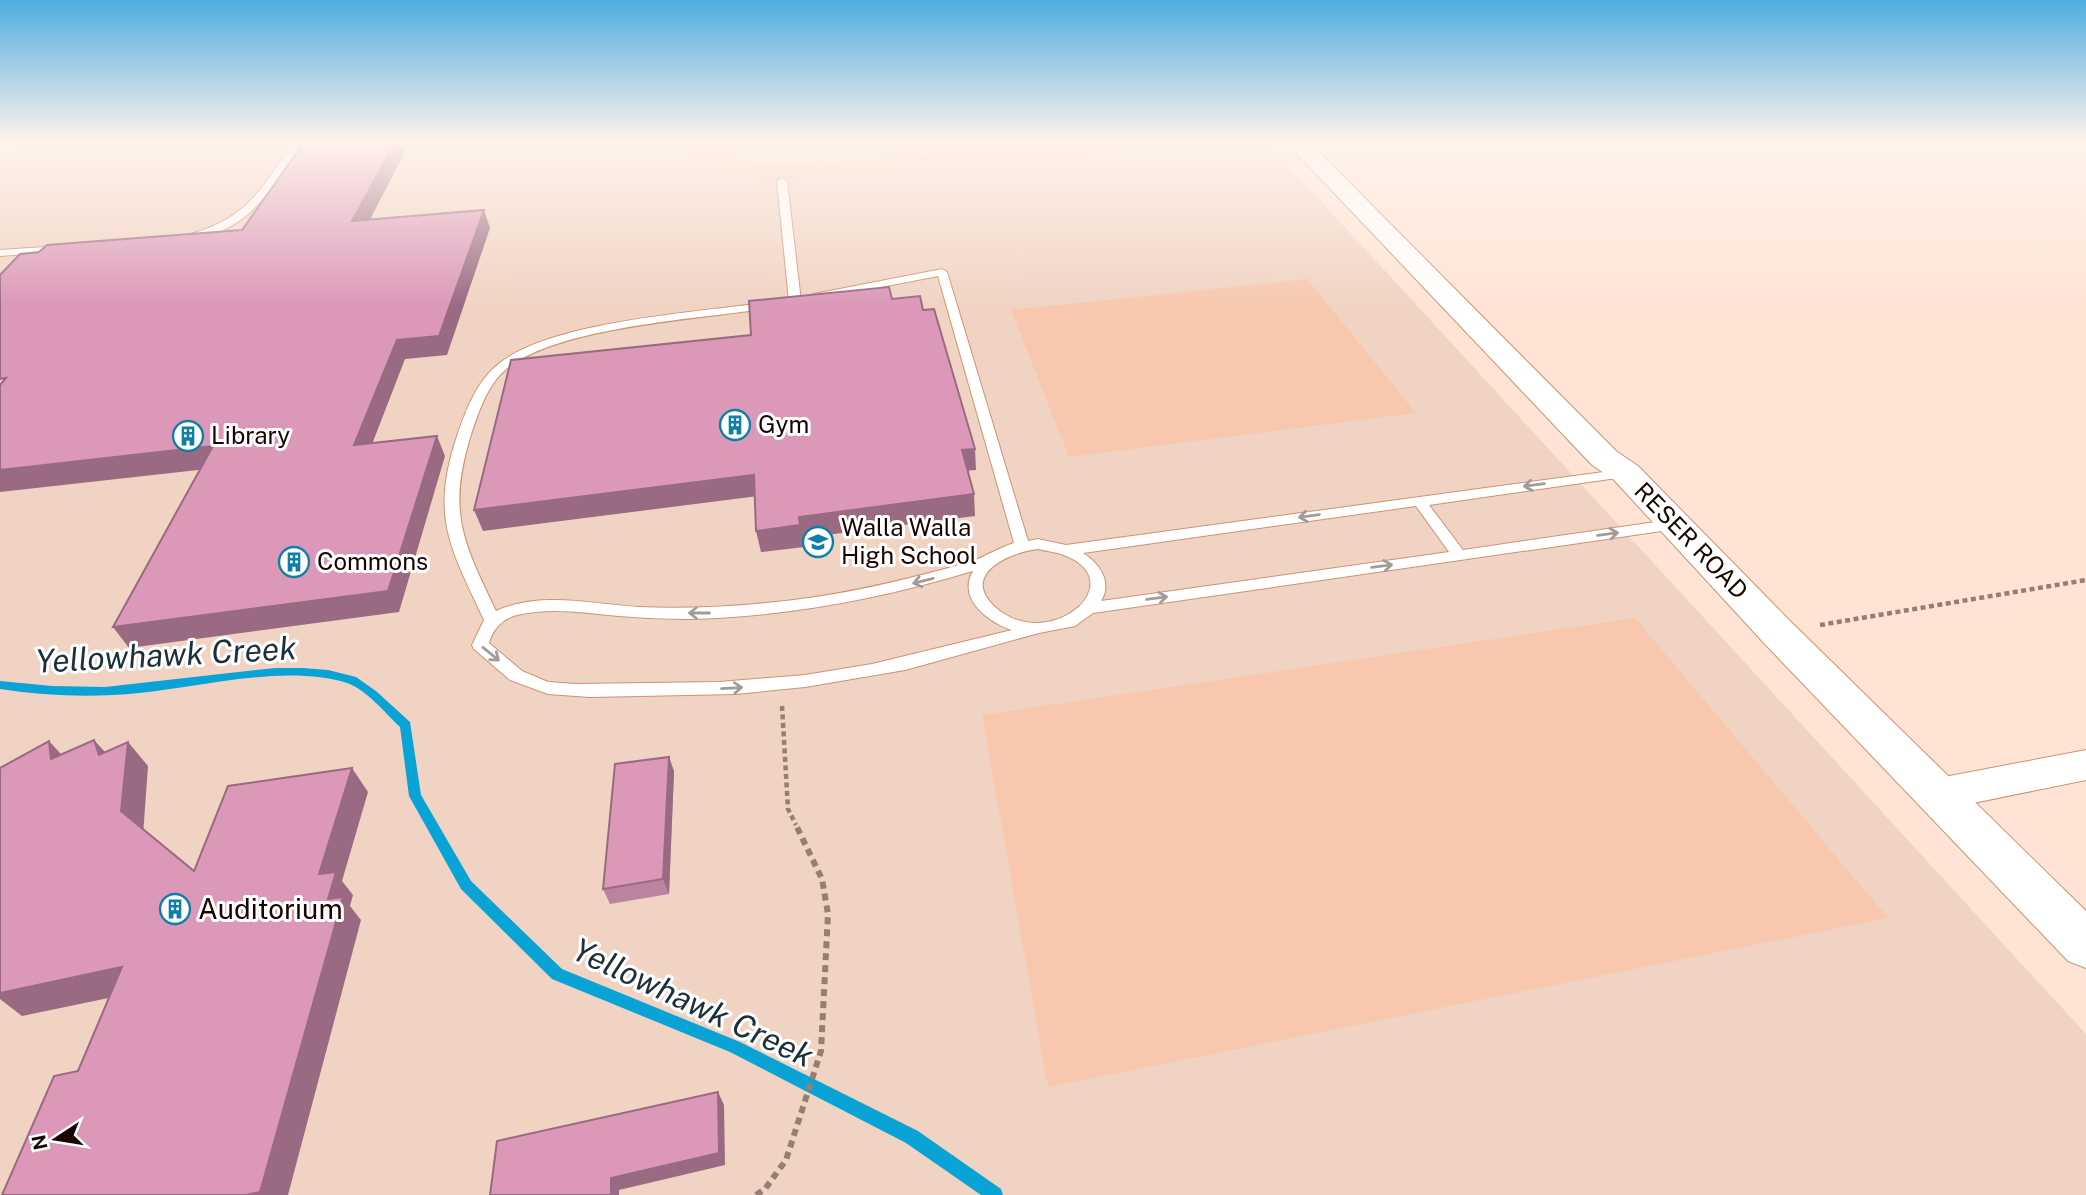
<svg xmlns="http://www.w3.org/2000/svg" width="2086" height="1195" font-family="'Public Sans',sans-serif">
<rect width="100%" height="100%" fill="#ffe4d5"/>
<!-- built -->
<path fill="#f0d3c3" d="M 25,140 L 1265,140 L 2086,1034 L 2086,1195 L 0,1195 L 0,166 Z"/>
<!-- green -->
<path fill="#f7c8ae" d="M 679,140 L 713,140 C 729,162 764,164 789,165 L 1112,140 L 1176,140 L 1132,151 L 781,179 C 747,177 696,175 679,140 Z
M 782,140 L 938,140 L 783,152 Z
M 1307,279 L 1416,413 L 1069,457 L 1011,310 Z
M 1635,618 L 1888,918 L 1048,1087 L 982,715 Z"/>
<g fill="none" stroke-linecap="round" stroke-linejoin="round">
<!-- stream -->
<path fill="#0aa3d6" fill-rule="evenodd" d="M 275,668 L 303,668 L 328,670 L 356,677 L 376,691 L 410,722 L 421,795 L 471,881 L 562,969 L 740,1042 L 918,1131 L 1001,1189 L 1003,1195 L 981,1195 L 906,1143 L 730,1052 L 552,979 L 461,889 L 409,796 L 400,727 C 385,713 367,690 347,683 C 286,664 202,687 139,693 C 93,698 46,696 0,689 L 0,681 L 52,686 L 105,687 Z"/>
<!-- service casing -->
<g stroke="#cf926f" stroke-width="2">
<path id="service" d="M 295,140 L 303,140 C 278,178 256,223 209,235 C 201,237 195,240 187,239 L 187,235 C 248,219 261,189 295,140 Z
M 782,178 L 787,181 L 801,301 L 795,304 L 789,301 L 777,181 Z
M 60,246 L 65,249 L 64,251 L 0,256 L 0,250 Z
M 942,269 L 947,272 L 1028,541 L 1038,539 L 1066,545 L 1626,469 L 1631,470 L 1633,473 L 1631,476 L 1429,505 L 1463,550 L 1676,519 L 1683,524 L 1676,529 L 1093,613 L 1075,626 L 1039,633 L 905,670 L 805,687 L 736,694 L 590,697 L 548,694 L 510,680 L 474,649 L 472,645 L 484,620 C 449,545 430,516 458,433 C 466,410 476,384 494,368 C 542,321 702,312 771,302 L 777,305 L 771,308 C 703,319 553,326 503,372 C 486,388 477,416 470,438 C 447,513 464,544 496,611 C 541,591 591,604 638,607 C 681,609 724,607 766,603 C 835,597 903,581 970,562 C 985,557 998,548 1014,543 L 938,276 L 814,300 L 808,297 L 814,294 ZM 1416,506 L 1449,552 L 1101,601 C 1113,582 1099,563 1083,553 ZM 1038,549 C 1046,551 1056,552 1064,555 C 1134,582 1049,655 995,607 C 959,574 1011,552 1038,549 ZM 973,571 C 957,599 988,622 1012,630 L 872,664 L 805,675 L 719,682 L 576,684 L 548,682 L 522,671 L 489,643 C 493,629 502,619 517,615 C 551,607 585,613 619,616 C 642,618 665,619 688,619 C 785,617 880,599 973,571 Z"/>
</g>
<!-- minor casing -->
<g stroke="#cf926f" stroke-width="2">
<path id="minor" d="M 2086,750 L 2086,780 L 1939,810 L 1925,805 L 1919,794 L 1925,783 L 1939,778 Z"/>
</g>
<!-- secondary casing -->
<g stroke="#cf926f" stroke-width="2">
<path id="secondary" d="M 1284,140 L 1307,140 L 1616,451 L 1638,466 L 1791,622 L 2086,911 L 2086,968 L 2068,961 L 1763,642 L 1614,480 L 1592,465 Z"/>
</g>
<!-- path-far1 -->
<path stroke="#967e74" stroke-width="4.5" stroke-dasharray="5 3.5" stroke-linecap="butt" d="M 1820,625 L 2086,580
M 782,706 L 788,809 L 796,825"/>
<!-- path -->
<path stroke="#967e74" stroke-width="6" stroke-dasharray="7 5" stroke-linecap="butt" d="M 756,1195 L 765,1189 L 786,1160 L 821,1051 L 828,914 L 822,879 L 795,823"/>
<!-- service -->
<use href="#service" fill="#fff" fill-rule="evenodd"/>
<!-- minor -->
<use href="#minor" fill="#fff" fill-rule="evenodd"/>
<!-- secondary -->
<use href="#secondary" fill="#fff" fill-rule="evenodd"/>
</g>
<!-- wall -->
<path fill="#bc839e" d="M 674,771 L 669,894 L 610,904 L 603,889 Z"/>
<!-- shaded-wall -->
<path fill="#996a81" d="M 396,140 L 411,140 L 360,239 L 352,221 Z
M 484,210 L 490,228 L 447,355 L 405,359 L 364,465 L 354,445 L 397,340 Z
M 437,436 L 445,456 L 399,612 L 129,648 L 113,627 Z
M 213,446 L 225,467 L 0,492 L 0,470 Z
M 975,449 L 976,470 L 963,471 L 962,450 Z
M 754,475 L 758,496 L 483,531 L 474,510 Z
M 974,494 L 975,516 L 803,538 L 804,547 L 761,552 L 756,531 L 799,517 Z
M 94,740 L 116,764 L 99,755 Z
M 49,741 L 71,765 L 51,759 Z
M 128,742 L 148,766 L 143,835 L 121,811 Z
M 669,757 L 674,771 L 669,894 L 663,879 Z
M 352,768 L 368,792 L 342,881 L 353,895 L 350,906 L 361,920 L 288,1195 L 246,1195 L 328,899 L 319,874 Z
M 122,967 L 147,990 L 22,1016 L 0,999 L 0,993 Z
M 718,1092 L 724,1105 L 725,1165 L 619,1190 L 619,1195 L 611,1195 L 611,1178 Z"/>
<!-- building -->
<path fill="#db98b8" stroke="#996a81" stroke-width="2" d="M 306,140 L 396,140 L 352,221 L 484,210 L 439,336 L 397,340 L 354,445 L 437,436 L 388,591 L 113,627 L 213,446 L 0,470 L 0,385 L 6,378 L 0,379 L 0,275 L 20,254 L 39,252 L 47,245 L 242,230 Z
M 889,287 L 892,299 L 920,296 L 923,310 L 934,309 L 975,449 L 962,450 L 974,494 L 799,517 L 800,525 L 756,531 L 754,475 L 474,510 L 511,360 L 751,335 L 749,301 Z
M 94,740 L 99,755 L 128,742 L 121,811 L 194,871 L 228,786 L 352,768 L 319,874 L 336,872 L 328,899 L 343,897 L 260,1192 L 246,1195 L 2,1195 L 54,1076 L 78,1071 L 122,967 L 0,993 L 0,768 L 49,741 L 51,759 Z
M 669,757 L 663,879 L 603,889 L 615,764 Z
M 718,1092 L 719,1153 L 611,1178 L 611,1195 L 490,1195 L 497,1141 Z"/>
<!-- one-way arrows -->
<defs><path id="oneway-shaft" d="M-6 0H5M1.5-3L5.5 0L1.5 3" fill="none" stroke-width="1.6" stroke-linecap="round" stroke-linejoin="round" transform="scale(1.75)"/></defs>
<g stroke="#a39b99">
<use href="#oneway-shaft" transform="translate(1534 485) rotate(172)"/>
<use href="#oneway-shaft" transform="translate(1309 516) rotate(172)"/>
<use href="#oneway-shaft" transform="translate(1608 534) rotate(-8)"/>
<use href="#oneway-shaft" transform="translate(1382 566) rotate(-8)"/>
<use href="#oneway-shaft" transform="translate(923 581) rotate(166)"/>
<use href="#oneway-shaft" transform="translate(1157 598) rotate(-8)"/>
<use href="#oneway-shaft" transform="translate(699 613) rotate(180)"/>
<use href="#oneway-shaft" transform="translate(491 654) rotate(39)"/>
<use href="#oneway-shaft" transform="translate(732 688) rotate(-3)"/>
</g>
<!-- sky -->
<linearGradient id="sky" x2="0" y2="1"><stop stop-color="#4fade1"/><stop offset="0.46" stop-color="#fff3ec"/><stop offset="1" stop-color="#fff3ec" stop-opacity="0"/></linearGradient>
<rect width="2086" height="307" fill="url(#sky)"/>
<!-- icons -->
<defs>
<g id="building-ring" transform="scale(1.575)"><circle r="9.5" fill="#fff" stroke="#107fa8" stroke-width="1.5"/><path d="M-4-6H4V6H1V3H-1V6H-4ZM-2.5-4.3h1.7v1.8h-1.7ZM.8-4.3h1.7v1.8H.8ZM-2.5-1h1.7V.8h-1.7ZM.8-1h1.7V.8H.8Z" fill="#107fa8"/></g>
<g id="school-ring" transform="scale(1.575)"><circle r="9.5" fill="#fff" stroke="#107fa8" stroke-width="1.5"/><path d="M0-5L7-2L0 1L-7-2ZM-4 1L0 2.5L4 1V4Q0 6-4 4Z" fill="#107fa8"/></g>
</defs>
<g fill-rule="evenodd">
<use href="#building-ring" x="735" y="425"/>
<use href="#building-ring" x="188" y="436"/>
<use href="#school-ring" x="818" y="542"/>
<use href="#building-ring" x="294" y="562"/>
<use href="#building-ring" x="175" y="909"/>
</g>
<g text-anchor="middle" stroke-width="6" stroke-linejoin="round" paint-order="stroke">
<!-- poi labels -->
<g font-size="24" fill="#190500" stroke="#fff" text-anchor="start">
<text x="758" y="433">Gym</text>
<text x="211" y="444">Library</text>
<text x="841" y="536">Walla Walla<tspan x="841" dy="28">High School</tspan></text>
<text x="317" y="570">Commons</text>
</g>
<!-- street labels -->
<g font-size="24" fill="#190500" stroke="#fff">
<text transform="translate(1691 541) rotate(46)" y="8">RESER ROAD</text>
</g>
<!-- near-poi labels -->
<g font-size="28" fill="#190500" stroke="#fff" text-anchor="start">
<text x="198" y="919">Auditorium</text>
</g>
<!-- near-water labels -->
<g font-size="32" font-style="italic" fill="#1b303a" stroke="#fff">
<text transform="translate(166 655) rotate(-3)" y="11">Yellowhawk Creek</text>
<text transform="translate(693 1003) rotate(25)" y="11">Yellowhawk Creek</text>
</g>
</g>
<!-- north arrow -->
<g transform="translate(56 1139) rotate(258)" stroke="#ffffff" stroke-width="5" paint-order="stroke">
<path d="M0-5L12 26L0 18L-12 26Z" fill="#190500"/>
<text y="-10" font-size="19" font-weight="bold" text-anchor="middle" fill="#190500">N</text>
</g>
</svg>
